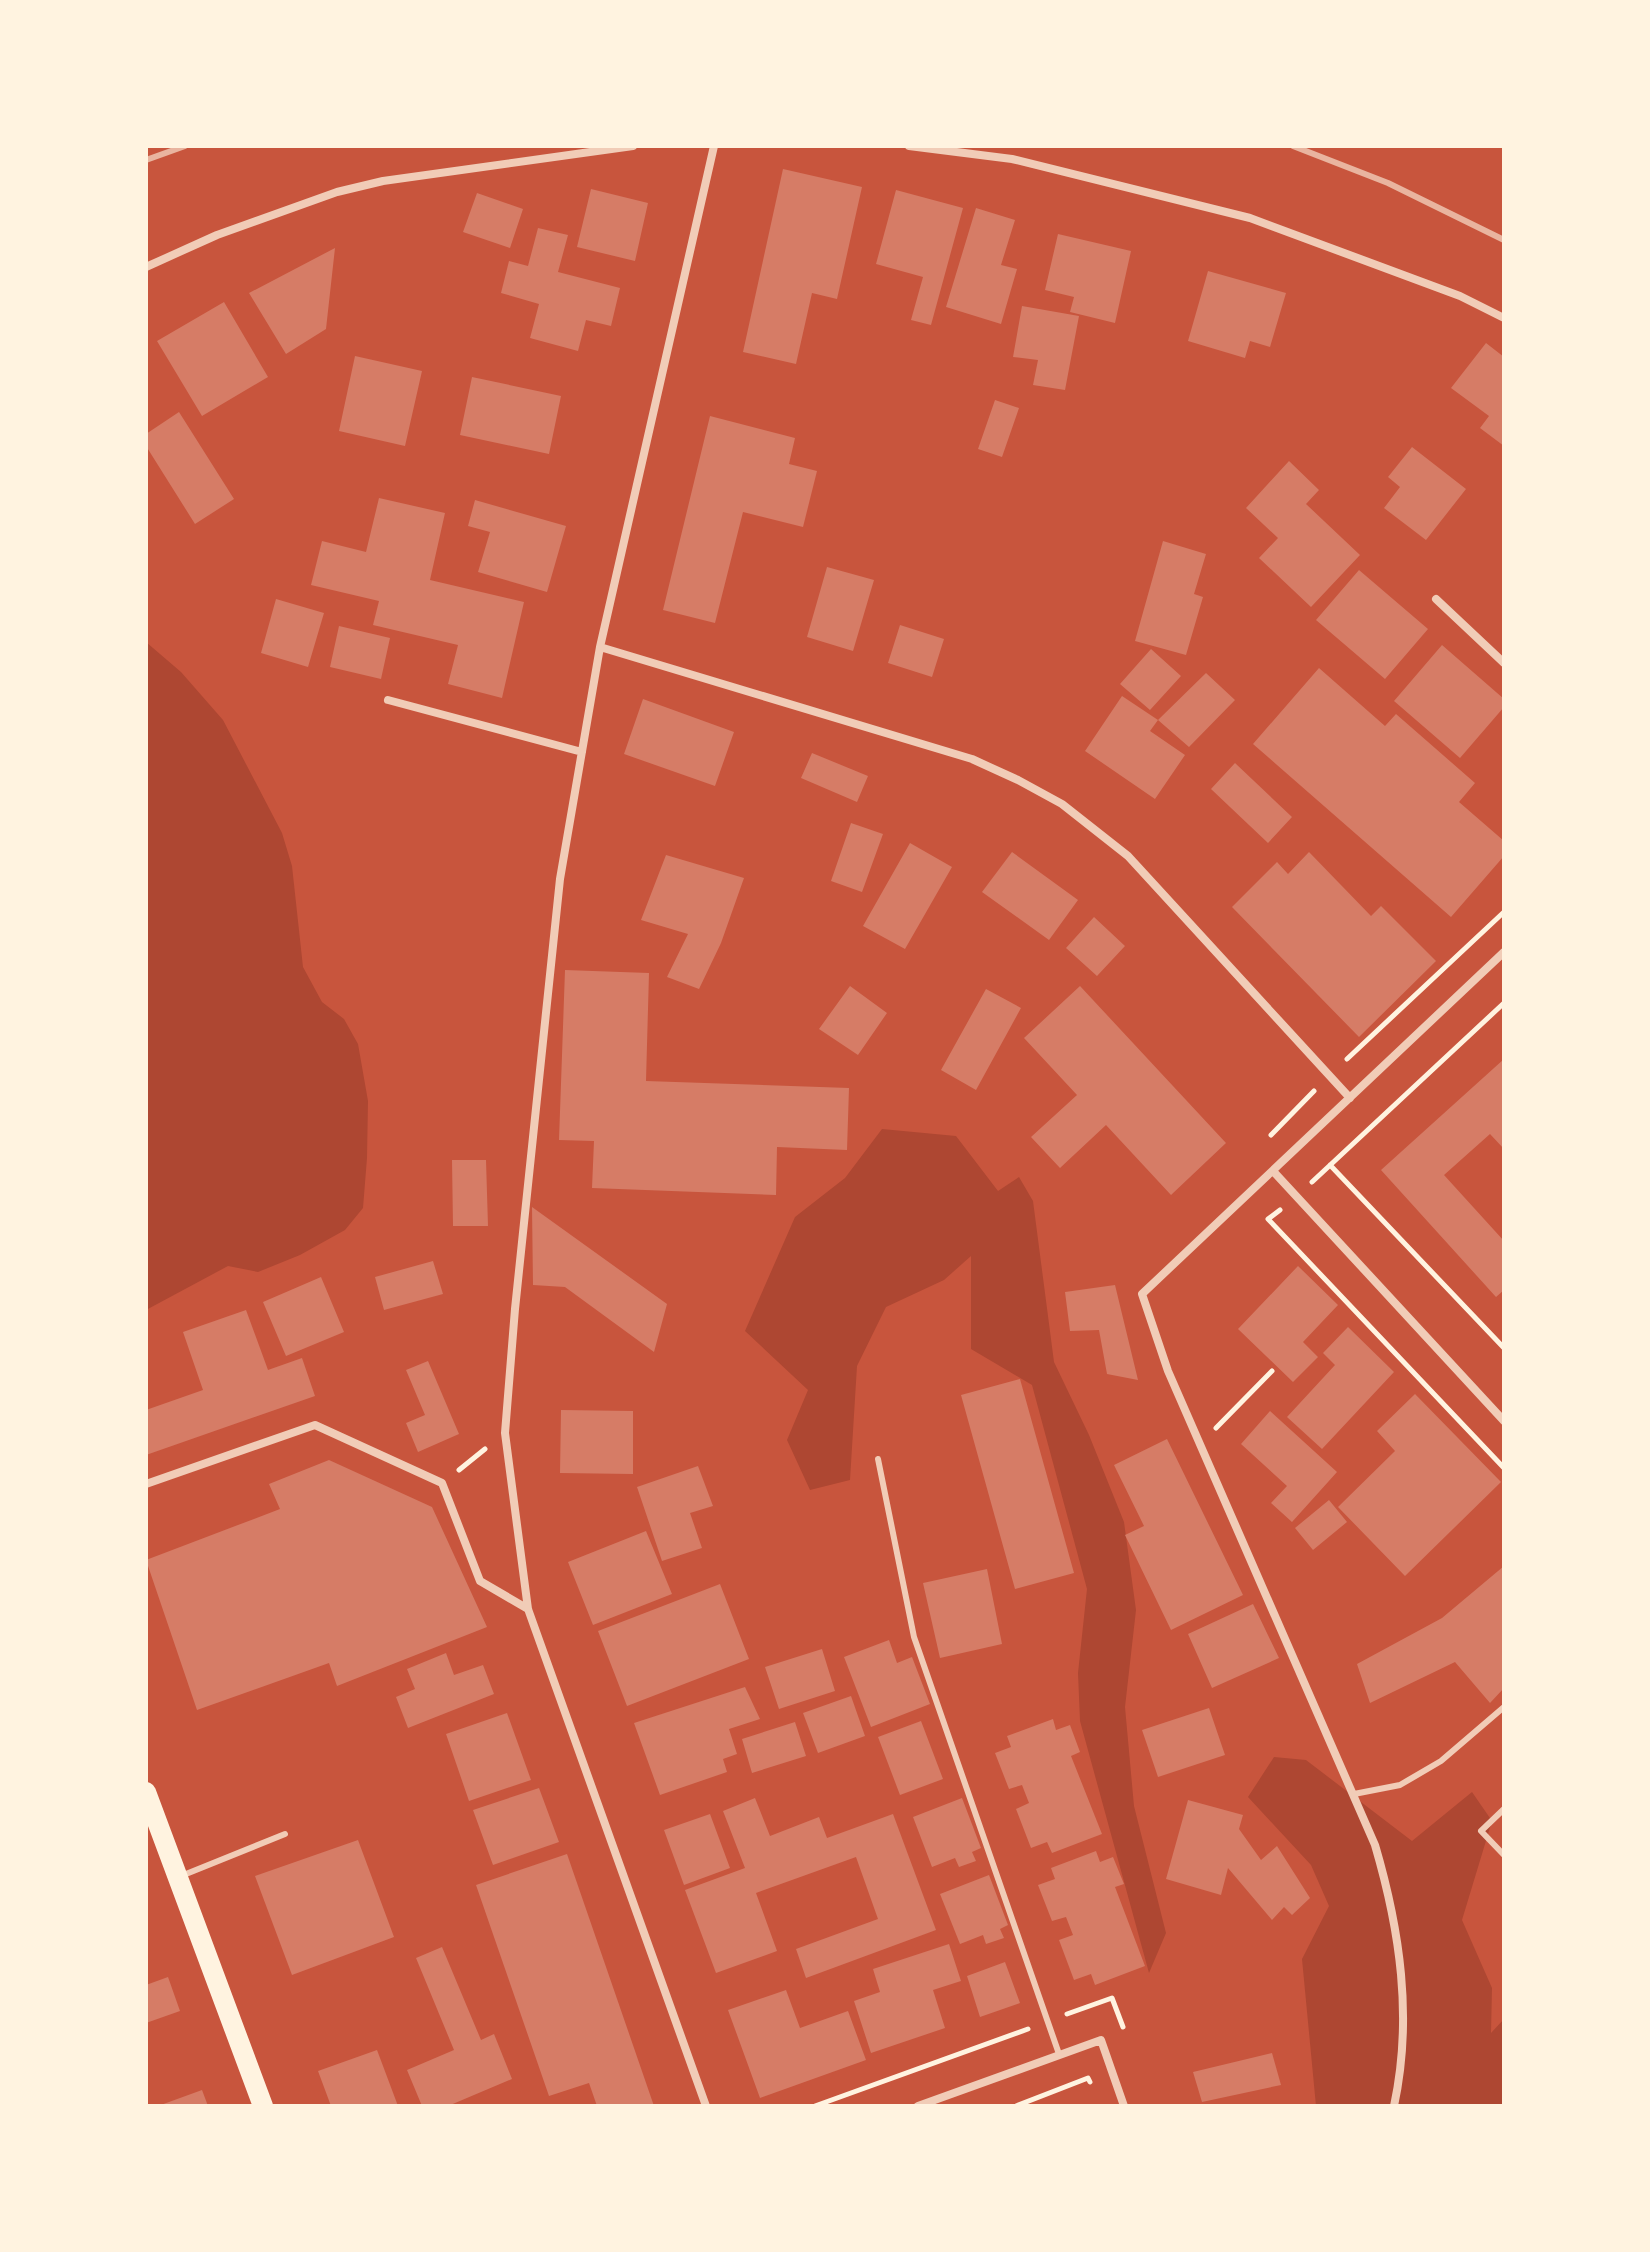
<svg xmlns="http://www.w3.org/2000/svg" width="1650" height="2252" font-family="Helvetica,sans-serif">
<rect width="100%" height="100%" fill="#c8553d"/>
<!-- green -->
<path fill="#ae4732" d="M 146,642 L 181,672 L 223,720 L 282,833 L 292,866 L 303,967 L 322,1002 L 344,1019 L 358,1044 L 368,1101 L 367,1158 L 363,1208 L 345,1230 L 300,1255 L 258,1272 L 228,1266 L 146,1310 Z
M 882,1129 L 956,1136 L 998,1191 L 1019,1177 L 1033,1201 L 1054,1362 L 1089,1435 L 1124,1522 L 1136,1610 L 1125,1707 L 1134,1806 L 1166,1933 L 1149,1973 L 1080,1721 L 1078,1673 L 1087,1589 L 1032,1385 L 971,1349 L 971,1256 L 944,1280 L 886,1307 L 857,1366 L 850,1480 L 810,1490 L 787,1440 L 808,1390 L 745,1331 L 795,1217 L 845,1178 Z
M 1274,1757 L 1306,1760 L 1412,1841 L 1472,1792 L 1492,1821 L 1462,1920 L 1492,1988 L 1491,2033 L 1504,2019 L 1504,2106 L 1316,2106 L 1302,1959 L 1329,1906 L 1311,1865 L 1248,1797 Z"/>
<!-- building -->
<path fill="#d67c66" d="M 783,169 L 862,187 L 837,299 L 812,293 L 796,364 L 743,352 Z
M 591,189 L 648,203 L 635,261 L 577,247 Z
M 896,190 L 963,208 L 931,325 L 911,320 L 923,277 L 876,264 Z
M 477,193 L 523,209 L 510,248 L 463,232 Z
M 976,208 L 1015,220 L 1001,265 L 1017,269 L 1001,324 L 946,307 Z
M 538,228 L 568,235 L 558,272 L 620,288 L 611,326 L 586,320 L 578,351 L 530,338 L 539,304 L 501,293 L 509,261 L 528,266 Z
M 1058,234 L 1131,251 L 1115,323 L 1070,312 L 1074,297 L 1045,290 Z
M 335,248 L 326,329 L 286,354 L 249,293 Z
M 1208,271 L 1286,293 L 1270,347 L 1250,341 L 1245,358 L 1188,341 Z
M 224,302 L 268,377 L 202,416 L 157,341 Z
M 1022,306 L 1079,316 L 1065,390 L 1033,385 L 1038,360 L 1013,357 Z
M 1486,343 L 1504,357 L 1504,446 L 1480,428 L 1489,416 L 1451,388 Z
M 355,356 L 422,371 L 405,446 L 339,431 Z
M 472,377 L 561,396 L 549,454 L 460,435 Z
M 995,400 L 1019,408 L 1002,457 L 978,449 Z
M 179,412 L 234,499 L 195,524 L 146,446 L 146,434 Z
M 710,416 L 795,438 L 789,464 L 817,471 L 803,527 L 743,512 L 715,623 L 663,610 Z
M 1412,447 L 1466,489 L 1426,540 L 1384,508 L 1400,487 L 1388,477 Z
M 1289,461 L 1319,490 L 1306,504 L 1360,555 L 1311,607 L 1259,558 L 1278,538 L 1246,508 Z
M 379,498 L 445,513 L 430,580 L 524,602 L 502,698 L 448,684 L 458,645 L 373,625 L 379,601 L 311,585 L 322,541 L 366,552 Z
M 475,500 L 566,526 L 547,592 L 478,572 L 490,532 L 468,526 Z
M 1163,541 L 1206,554 L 1194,594 L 1203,597 L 1186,655 L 1135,641 Z
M 827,567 L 874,580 L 853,651 L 807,637 Z
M 1359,570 L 1428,629 L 1385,679 L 1316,620 Z
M 276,599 L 324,613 L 308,667 L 261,653 Z
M 900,625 L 944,639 L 932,677 L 888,663 Z
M 339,626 L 390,638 L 381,679 L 330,667 Z
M 1442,645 L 1504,699 L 1504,707 L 1460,758 L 1394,701 Z
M 1151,649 L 1181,676 L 1150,710 L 1120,684 Z
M 1319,668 L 1385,726 L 1396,714 L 1475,783 L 1459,802 L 1504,841 L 1504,856 L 1451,917 L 1253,744 Z
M 1206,673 L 1235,700 L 1189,747 L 1158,720 Z
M 1122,696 L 1158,720 L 1150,731 L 1185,755 L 1155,799 L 1085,751 Z
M 643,699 L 734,732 L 715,786 L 624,754 Z
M 812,753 L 868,776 L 857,802 L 801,778 Z
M 1235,763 L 1292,817 L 1268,843 L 1211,789 Z
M 851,823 L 883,834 L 862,892 L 831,881 Z
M 910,843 L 952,867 L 905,949 L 863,926 Z
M 1012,852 L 1078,900 L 1049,940 L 982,892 Z
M 1309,852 L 1371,916 L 1381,906 L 1436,961 L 1359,1037 L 1232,907 L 1277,862 L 1288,874 Z
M 666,855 L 744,878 L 721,943 L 699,989 L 667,977 L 688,934 L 641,920 Z
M 1094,917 L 1125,946 L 1097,976 L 1066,948 Z
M 565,970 L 649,973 L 646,1081 L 849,1088 L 847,1150 L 777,1147 L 776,1195 L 592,1188 L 594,1141 L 559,1140 Z
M 850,986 L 887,1013 L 858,1055 L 819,1029 Z
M 1080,986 L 1226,1143 L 1171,1195 L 1106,1125 L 1060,1168 L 1031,1137 L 1077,1095 L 1024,1038 Z
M 986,989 L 1021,1008 L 976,1090 L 941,1070 Z
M 1504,1059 L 1504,1149 L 1490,1134 L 1444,1175 L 1504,1241 L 1504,1290 L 1496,1297 L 1381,1170 Z
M 452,1160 L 486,1160 L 488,1226 L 453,1226 Z
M 532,1207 L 667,1304 L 654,1352 L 565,1287 L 533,1285 Z
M 433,1261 L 443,1294 L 384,1310 L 375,1277 Z
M 1298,1266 L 1338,1305 L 1303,1342 L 1318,1357 L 1293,1382 L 1238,1329 Z
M 321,1277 L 344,1332 L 286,1356 L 263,1302 Z
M 1115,1285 L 1138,1380 L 1107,1374 L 1099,1330 L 1070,1331 L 1065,1292 Z
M 246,1310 L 268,1370 L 302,1358 L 315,1396 L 146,1455 L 146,1410 L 203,1390 L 183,1332 Z
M 1348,1327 L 1394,1372 L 1322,1449 L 1287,1417 L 1335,1365 L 1323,1353 Z
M 428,1361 L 459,1434 L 418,1452 L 406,1423 L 425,1415 L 406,1370 Z
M 1020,1379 L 1074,1573 L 1015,1589 L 961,1395 Z
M 1415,1394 L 1501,1482 L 1405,1576 L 1338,1507 L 1395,1451 L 1377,1431 Z
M 561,1410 L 633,1411 L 633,1474 L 560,1473 Z
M 1270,1411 L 1337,1472 L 1292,1522 L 1271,1503 L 1287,1486 L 1241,1444 Z
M 1167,1439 L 1243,1595 L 1171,1630 L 1125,1535 L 1144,1526 L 1114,1465 Z
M 329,1460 L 432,1507 L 487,1627 L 337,1686 L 329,1663 L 197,1710 L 146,1560 L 280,1509 L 269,1484 Z
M 698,1466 L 713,1506 L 690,1513 L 702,1548 L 662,1561 L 637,1487 Z
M 1329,1500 L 1347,1522 L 1313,1550 L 1295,1528 Z
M 646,1531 L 672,1594 L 593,1625 L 568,1562 Z
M 1504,1566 L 1504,1688 L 1490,1703 L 1455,1662 L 1370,1703 L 1357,1664 L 1442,1618 Z
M 987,1569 L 1002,1644 L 940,1658 L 923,1583 Z
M 720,1584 L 749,1659 L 627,1706 L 598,1631 Z
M 1253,1604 L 1279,1658 L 1212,1688 L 1188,1634 Z
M 889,1640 L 897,1663 L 912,1657 L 930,1704 L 871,1727 L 844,1657 Z
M 822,1649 L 835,1691 L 779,1709 L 765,1667 Z
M 446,1653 L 454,1675 L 483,1665 L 494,1694 L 408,1728 L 396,1697 L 415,1689 L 407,1669 Z
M 745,1687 L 760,1719 L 729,1729 L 737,1754 L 723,1759 L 727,1772 L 660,1795 L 634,1723 Z
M 851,1696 L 865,1736 L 818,1753 L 803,1713 Z
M 1209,1708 L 1225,1755 L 1158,1777 L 1142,1730 Z
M 507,1713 L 531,1780 L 469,1801 L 446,1734 Z
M 1053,1719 L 1056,1730 L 1070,1725 L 1080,1752 L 1071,1756 L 1102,1834 L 1052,1853 L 1047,1842 L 1031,1848 L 1016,1809 L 1029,1803 L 1022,1785 L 1009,1789 L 995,1753 L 1011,1747 L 1007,1736 Z
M 921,1721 L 943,1779 L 900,1795 L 878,1737 Z
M 795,1722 L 806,1756 L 752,1773 L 742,1739 Z
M 539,1788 L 559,1842 L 493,1865 L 473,1810 Z
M 755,1798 L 770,1836 L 819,1817 L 827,1838 L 893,1814 L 936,1930 L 806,1978 L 796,1949 L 878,1919 L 856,1857 L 756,1893 L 777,1951 L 716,1973 L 685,1890 L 745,1868 L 723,1811 Z
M 962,1798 L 981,1848 L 972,1852 L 976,1861 L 959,1867 L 955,1858 L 932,1867 L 913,1817 Z
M 1188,1800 L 1243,1815 L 1239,1829 L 1261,1860 L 1277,1846 L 1310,1898 L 1292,1915 L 1284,1907 L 1272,1920 L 1228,1868 L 1221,1895 L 1166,1879 Z
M 710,1814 L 730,1868 L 684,1885 L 664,1830 Z
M 358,1840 L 394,1937 L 292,1975 L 255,1876 Z
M 1096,1851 L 1100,1862 L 1113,1857 L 1124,1884 L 1115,1887 L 1145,1966 L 1095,1985 L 1091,1974 L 1074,1980 L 1059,1940 L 1073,1935 L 1066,1917 L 1052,1921 L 1038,1885 L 1055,1879 L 1051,1868 Z
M 567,1854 L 654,2106 L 597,2106 L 589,2083 L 549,2096 L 476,1885 Z
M 989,1875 L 1008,1925 L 1000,1929 L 1004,1938 L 986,1944 L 983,1935 L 960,1944 L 940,1894 Z
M 949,1944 L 961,1981 L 933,1990 L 945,2028 L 871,2053 L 854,2001 L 880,1992 L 873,1969 Z
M 442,1947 L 481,2040 L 494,2034 L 512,2079 L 448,2106 L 422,2106 L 407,2070 L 454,2050 L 416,1958 Z
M 1005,1962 L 1020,2003 L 980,2017 L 967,1976 Z
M 168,1977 L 180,2011 L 146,2023 L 146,1985 Z
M 786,1990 L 800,2028 L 848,2011 L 866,2060 L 760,2098 L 728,2010 Z
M 377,2050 L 398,2106 L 331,2106 L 318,2071 Z
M 1272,2053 L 1281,2085 L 1202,2102 L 1193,2072 Z
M 202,2090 L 208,2106 L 158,2106 Z"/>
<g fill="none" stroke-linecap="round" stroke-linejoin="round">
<!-- path -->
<path stroke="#fff3e0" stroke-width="5" d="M 1347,1059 L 1504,912
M 1271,1135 L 1314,1091
M 1330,1165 L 1504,1348
M 1312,1182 L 1504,1003
M 1280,1210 L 1268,1219 L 1504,1468
M 1216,1428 L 1272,1371
M 459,1470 L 485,1449
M 1067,2014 L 1112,1998 L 1123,2027
M 815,2106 L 1028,2029
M 1016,2106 L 1088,2078 L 1090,2082"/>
<!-- service -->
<path stroke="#f1ccb7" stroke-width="6" d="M 878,1459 L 914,1637 L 1059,2054
M 1354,1794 L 1400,1785 L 1441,1761 L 1504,1707
M 1504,1809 L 1481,1831 L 1504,1855
M 181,1876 L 285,1834"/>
<!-- minor -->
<path stroke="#f1ccb7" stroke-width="8" d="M 909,146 L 1012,159 L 1250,218 L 1460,296 L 1504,318
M 146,267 L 217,235 L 337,192 L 383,181 L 633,146
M 1436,599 L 1504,663
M 600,647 L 972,759 L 1018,780 L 1062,804 L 1128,856 L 1350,1098
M 388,700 L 582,752
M 1273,1171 L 1504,1421
M 146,1484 L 315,1425 L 442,1483 L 480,1581 L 528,1609
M 706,2106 L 528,1609 L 505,1433 L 515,1309 L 560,879 L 600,647 L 714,146
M 918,2106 L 1101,2040 L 1124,2106
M 1394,2106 C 1413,2018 1400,1930 1375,1845 L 1168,1371 L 1142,1294 L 1504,952"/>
<!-- primary -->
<path stroke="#fff3e0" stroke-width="20" d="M 146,1792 L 263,2106"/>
<!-- rail -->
<path stroke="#e9b49f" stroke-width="6" d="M 1293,146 L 1388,183 L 1504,240
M 146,160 L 185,146"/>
</g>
<!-- border -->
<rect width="1650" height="2252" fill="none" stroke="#fff3e0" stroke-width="296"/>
</svg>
